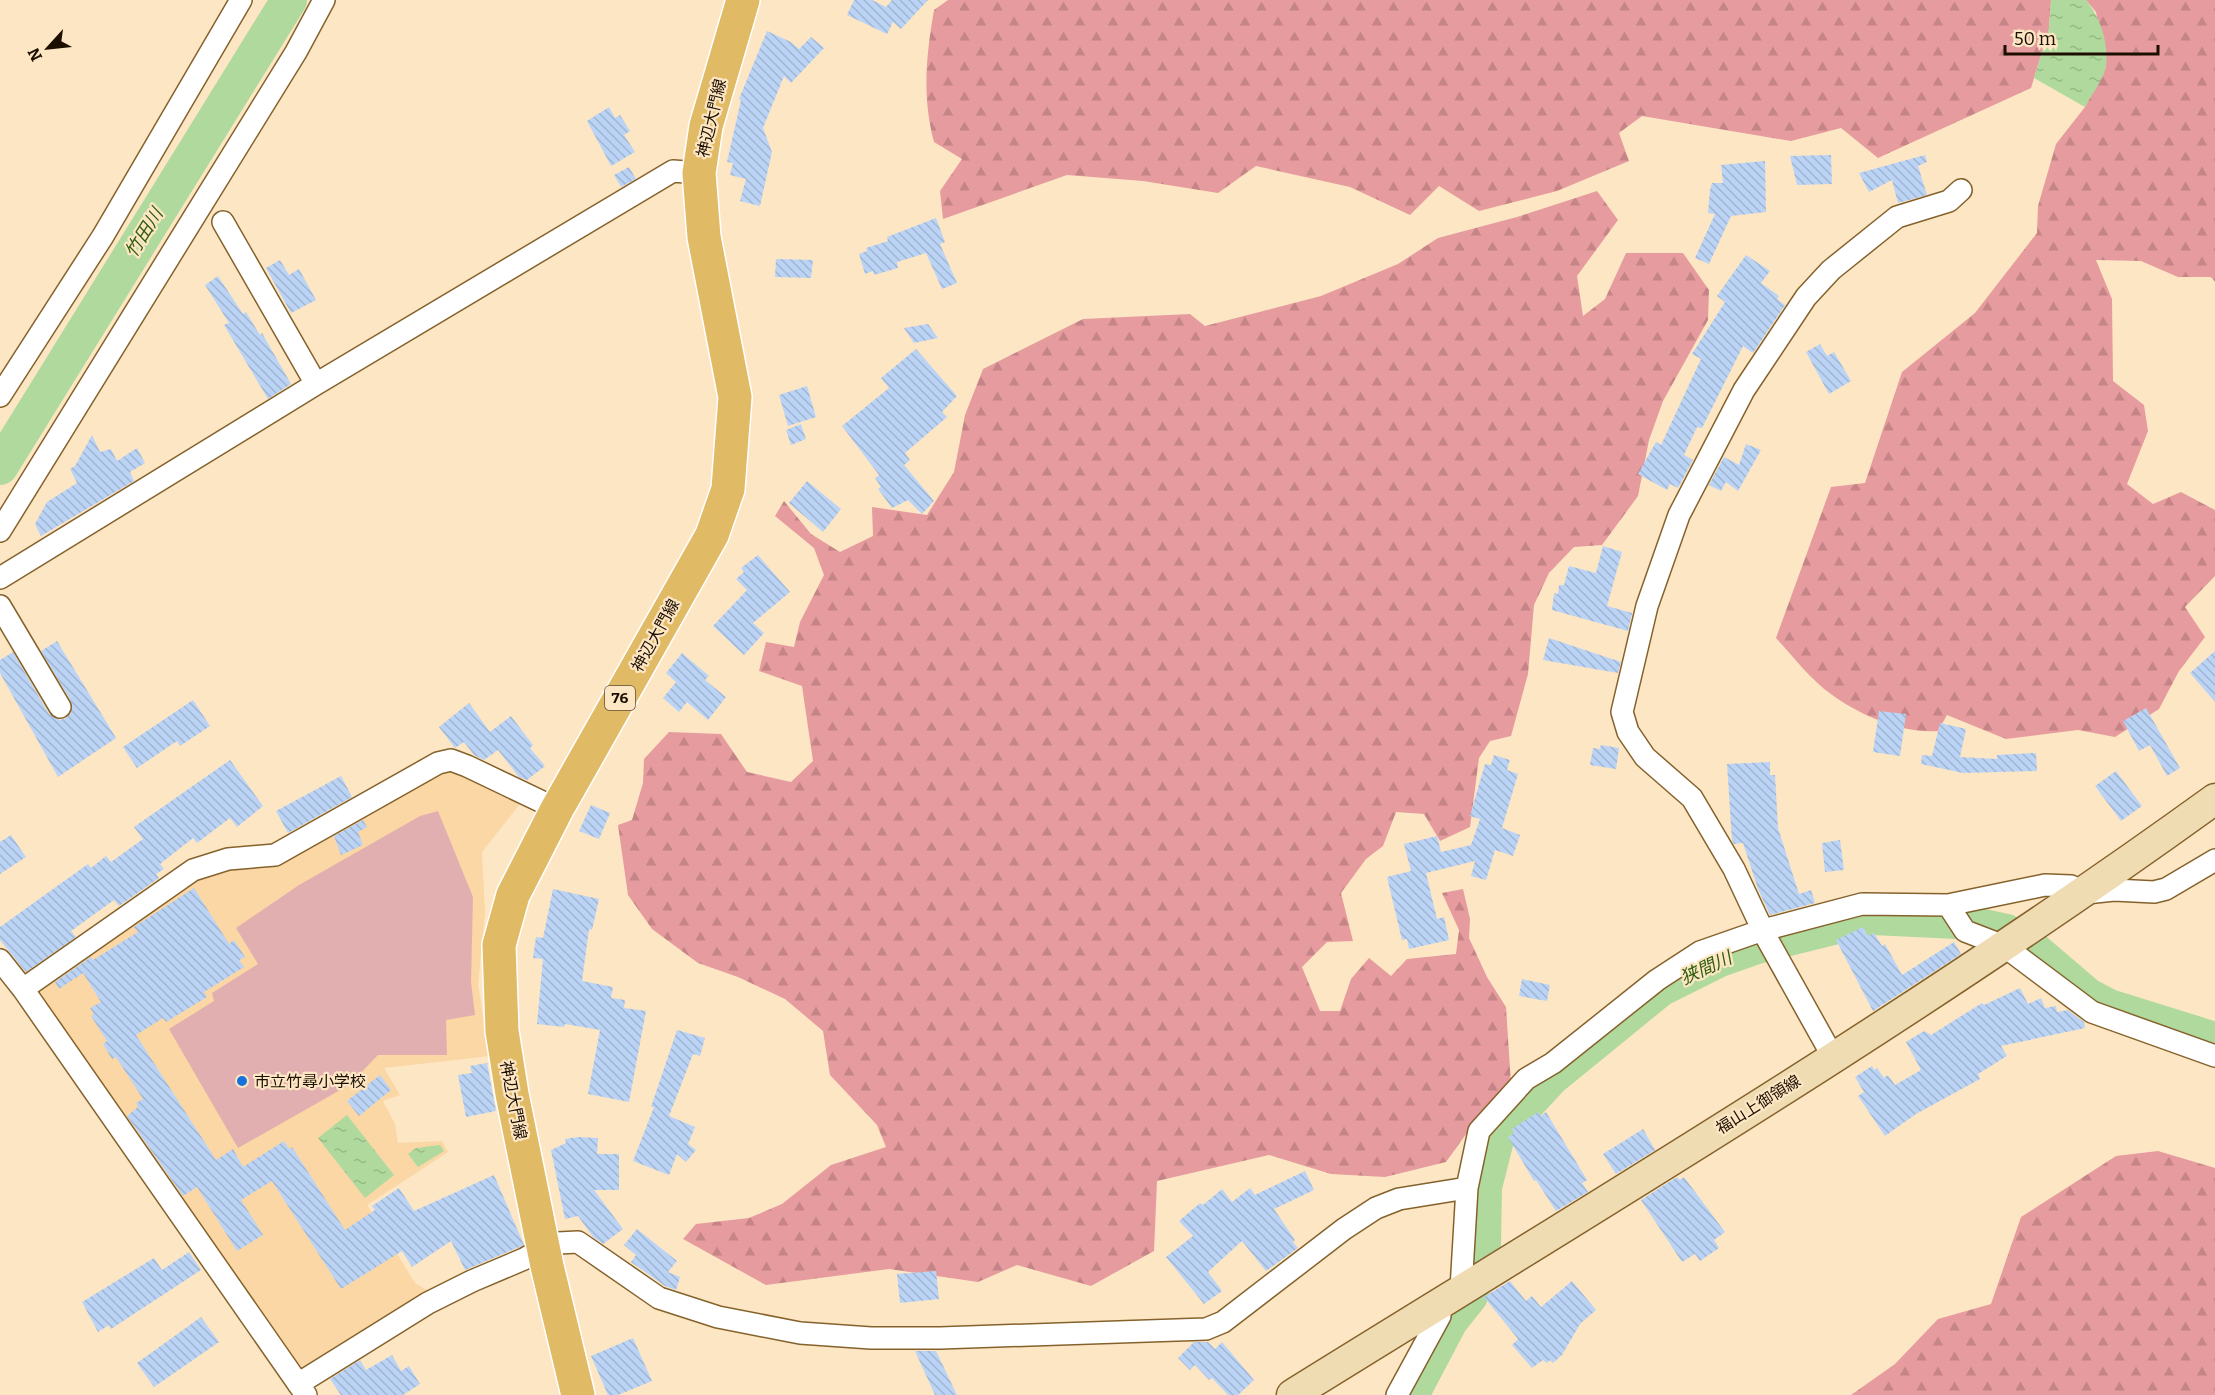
<svg xmlns="http://www.w3.org/2000/svg" width="2215" height="1395" font-family="Bitter,'Noto Sans JP',serif">
<defs>
<pattern id="forest-firs" width="22" height="20" patternUnits="userSpaceOnUse" patternTransform="scale(1.5)"><rect width="22" height="20" fill="#e69b9e"/><path d="M5 1l3.5 6h-7zM16 11l3.5 6h-7z" fill="#c58486"/></pattern>
<pattern id="water-ripples" width="26" height="14" patternUnits="userSpaceOnUse" patternTransform="scale(1.5)"><rect width="26" height="14" fill="#b0d99d"/><path d="M2 4q2-2 4 0t4 0M15 11q2-2 4 0t4 0" fill="none" stroke="#97b985"/></pattern>
<pattern id="building-back-hatch" width="6" height="6" patternUnits="userSpaceOnUse" patternTransform="scale(1.5)"><rect width="6" height="6" fill="#bbd4f6"/><path d="M-1 5l2 2M0 0l6 6M5-1l2 2" fill="none" stroke="#a0b5d1"/></pattern>
</defs>
<rect width="100%" height="100%" fill="#fde6c4"/>
<!-- built -->
<path fill="#fad7a4" d="M 460,770 L 523,800 L 482,852 L 485,913 L 478,985 L 490,1056 L 384,1068 L 400,1095 L 383,1101 L 395,1124 L 398,1143 L 442,1141 L 448,1152 L 367,1205 L 415,1283 L 432,1293 L 315,1367 L 291,1366 L 37,1002 L 39,990 L 196,873 L 285,857 L 433,772 Z"/>
<!-- forest -->
<path fill="url(#forest-firs)" d="M 948,0 L 2051,0 L 2049,29 L 2031,88 L 1878,158 L 1841,128 L 1791,141 L 1642,116 L 1619,133 L 1629,161 L 1557,191 L 1479,211 L 1439,186 L 1410,215 L 1350,187 L 1256,166 L 1218,193 L 1143,181 L 1067,175 L 943,219 L 940,191 L 962,159 L 934,142 C 922,97 926,56 934,10 Z
M 2086,0 L 2215,0 L 2215,282 L 2211,277 L 2178,277 L 2141,261 L 2096,260 L 2112,299 L 2113,381 L 2144,405 L 2148,431 L 2127,484 L 2153,504 L 2181,492 L 2215,510 L 2215,576 L 2185,607 L 2205,637 L 2179,671 L 2159,709 L 2115,737 L 2078,730 L 2006,739 L 1947,715 L 1938,731 C 1903,734 1859,715 1831,694 C 1810,679 1793,656 1776,638 L 1831,487 L 1865,483 L 1902,372 L 1975,313 L 2037,233 L 2038,206 L 2056,144 L 2085,107 L 2106,67 L 2096,12 Z
M 1597,191 L 1618,220 L 1577,276 L 1583,316 L 1605,299 L 1626,253 L 1683,253 L 1709,290 L 1708,320 L 1663,401 L 1649,440 L 1638,496 L 1602,545 L 1574,547 L 1549,573 L 1534,605 L 1528,674 L 1511,736 L 1490,741 L 1479,758 L 1470,827 L 1440,841 L 1424,814 L 1396,812 L 1383,846 L 1366,859 L 1341,893 L 1353,941 L 1327,942 L 1302,967 L 1320,1011 L 1340,1011 L 1351,979 L 1369,958 L 1391,976 L 1407,959 L 1456,954 L 1459,930 L 1442,893 L 1463,889 L 1470,919 L 1469,938 L 1487,977 L 1506,1007 L 1511,1084 L 1474,1123 L 1446,1162 L 1385,1177 L 1331,1174 L 1269,1155 L 1157,1181 L 1154,1251 L 1091,1286 L 1017,1265 L 978,1282 L 889,1269 L 766,1285 L 683,1239 L 696,1224 L 749,1218 L 782,1204 L 831,1165 L 886,1147 L 877,1125 L 830,1075 L 823,1031 L 785,999 L 738,977 L 698,963 L 652,929 L 628,895 L 618,825 L 632,820 L 643,783 L 644,759 L 669,732 L 721,734 L 747,772 L 791,782 L 813,761 L 802,686 L 759,671 L 766,642 L 794,647 L 800,622 L 824,575 L 814,548 L 775,516 L 784,501 L 811,534 L 840,552 L 873,536 L 872,507 L 927,515 L 954,472 L 965,415 L 983,369 L 1083,319 L 1190,314 L 1205,326 L 1321,296 L 1398,264 L 1438,238 L 1517,217 Z
M 2158,1151 L 2215,1168 L 2215,1395 L 1851,1395 L 1895,1364 L 1938,1319 L 1991,1304 L 2021,1217 L 2116,1156 Z"/>
<!-- garden -->
<path fill="#e2afb0" d="M 438,811 L 473,897 L 471,982 L 475,1015 L 446,1020 L 447,1055 L 378,1055 L 349,1085 L 238,1148 L 169,1029 L 214,1001 L 212,993 L 258,964 L 236,928 L 299,885 L 420,816 Z"/>
<!-- water -->
<path fill="url(#water-ripples)" d="M 2051,0 L 2086,0 C 2100,17 2109,43 2106,66 C 2104,79 2091,95 2085,107 L 2034,78 L 2049,29 Z
M 347,1115 L 394,1175 L 365,1198 L 318,1138 Z
M 440,1145 L 444,1151 L 418,1167 L 408,1154 L 416,1148 Z"/>
<g fill="none" stroke-linecap="round" stroke-linejoin="round">
<!-- river -->
<path stroke="#b0d99d" stroke-width="36" d="M 0,467 L 289,0
M 1411,1395 L 1450,1321 L 1470,1296 L 1483,1244 L 1484,1187 L 1497,1136 L 1552,1077 L 1660,989 L 1720,959 L 1757,946 L 1873,917 L 1957,921 L 2007,932 L 2033,949 L 2088,996 L 2109,1007 L 2215,1040"/>
</g>
<!-- building -->
<path fill="url(#building-back-hatch)" d="M 854,0 L 872,0 L 886,7 L 892,0 L 928,0 L 901,29 L 893,22 L 887,34 L 847,15 Z
M 767,31 L 791,42 L 799,49 L 811,37 L 824,48 L 791,83 L 784,76 L 763,128 L 772,152 L 760,206 L 740,201 L 746,179 L 730,175 L 733,163 L 727,162 L 741,100 L 739,99 Z
M 609,107 L 615,118 L 620,115 L 630,131 L 624,135 L 635,152 L 611,166 L 587,121 Z
M 1831,155 L 1832,184 L 1797,185 L 1790,156 Z
M 1925,155 L 1927,162 L 1918,166 L 1927,195 L 1898,203 L 1892,180 L 1869,192 L 1859,173 Z
M 1765,161 L 1766,212 L 1731,216 L 1709,264 L 1695,258 L 1715,214 L 1708,213 L 1710,190 L 1712,183 L 1723,183 L 1721,165 Z
M 629,167 L 636,179 L 621,187 L 614,175 Z
M 936,218 L 945,242 L 940,244 L 957,283 L 942,289 L 926,253 L 897,262 L 898,268 L 874,275 L 873,271 L 865,274 L 859,254 L 867,251 L 866,248 L 888,241 L 887,237 Z
M 1746,255 L 1770,271 L 1761,283 L 1779,296 L 1777,299 L 1785,305 L 1753,353 L 1743,346 L 1702,428 L 1697,427 L 1684,455 L 1693,460 L 1678,488 L 1670,484 L 1667,490 L 1638,474 L 1656,442 L 1661,445 L 1701,359 L 1692,354 L 1725,302 L 1717,296 Z
M 776,259 L 813,260 L 811,278 L 775,277 Z
M 280,260 L 289,275 L 299,269 L 316,300 L 291,313 L 266,268 Z
M 218,276 L 243,314 L 246,312 L 260,335 L 262,333 L 291,384 L 268,399 L 224,325 L 229,323 L 205,285 Z
M 928,324 L 938,338 L 914,343 L 904,328 Z
M 1820,344 L 1827,356 L 1834,352 L 1851,381 L 1829,394 L 1806,352 Z
M 916,349 L 957,396 L 942,412 L 947,417 L 905,453 L 910,460 L 904,465 L 934,501 L 922,514 L 908,500 L 892,508 L 878,489 L 881,487 L 875,478 L 879,475 L 842,426 L 889,388 L 881,378 Z
M 807,386 L 816,417 L 788,426 L 779,395 Z
M 801,424 L 806,439 L 791,445 L 786,430 Z
M 92,435 L 100,452 L 111,449 L 117,461 L 137,448 L 145,463 L 130,472 L 134,481 L 41,536 L 35,524 L 47,502 L 77,483 L 70,469 L 75,466 Z
M 1746,444 L 1761,450 L 1738,491 L 1726,482 L 1721,491 L 1709,485 L 1724,457 L 1739,465 Z
M 807,481 L 841,509 L 823,532 L 789,503 Z
M 1603,546 L 1622,552 L 1607,606 L 1632,613 L 1628,631 L 1552,610 L 1554,593 L 1558,594 L 1559,585 L 1564,585 L 1569,566 L 1596,573 Z
M 758,555 L 790,592 L 753,623 L 764,633 L 744,655 L 713,626 L 747,590 L 736,579 L 744,572 L 741,568 Z
M 1549,638 L 1621,662 L 1618,673 L 1543,660 Z
M 57,641 L 116,738 L 58,777 L 0,673 L 0,660 L 13,652 L 49,714 L 60,720 L 66,718 L 71,713 L 71,701 L 41,651 Z
M 2215,651 L 2215,702 L 2190,673 Z
M 682,653 L 709,676 L 705,680 L 726,697 L 708,720 L 687,702 L 679,712 L 663,698 L 676,682 L 666,673 Z
M 193,700 L 210,726 L 180,746 L 177,741 L 137,768 L 123,747 Z
M 469,703 L 490,732 L 511,716 L 533,745 L 530,748 L 545,766 L 527,780 L 519,777 L 498,750 L 484,760 L 474,755 L 464,742 L 455,748 L 439,727 Z
M 2146,708 L 2180,768 L 2167,776 L 2150,745 L 2139,751 L 2123,721 Z
M 1879,711 L 1906,714 L 1900,756 L 1873,752 Z
M 1940,723 L 1966,729 L 1960,757 L 1997,759 L 1997,755 L 2036,753 L 2037,771 L 1963,773 L 1921,764 L 1922,755 L 1932,756 Z
M 1601,745 L 1619,748 L 1616,769 L 1590,765 L 1593,748 L 1600,749 Z
M 1494,755 L 1510,760 L 1507,770 L 1518,774 L 1502,828 L 1520,835 L 1513,856 L 1495,850 L 1486,880 L 1471,876 L 1475,861 L 1426,873 L 1437,919 L 1444,917 L 1449,940 L 1409,949 L 1407,939 L 1402,940 L 1387,877 L 1411,871 L 1404,844 L 1437,836 L 1441,852 L 1471,845 L 1480,819 L 1470,816 L 1485,764 L 1491,765 Z
M 230,760 L 263,806 L 237,827 L 230,818 L 197,843 L 193,838 L 160,864 L 164,869 L 156,874 L 159,878 L 119,906 L 114,900 L 71,931 L 76,937 L 26,972 L 0,940 L 0,927 L 88,864 L 91,868 L 106,856 L 111,862 L 143,839 L 134,827 Z
M 1770,762 L 1770,775 L 1775,775 L 1778,828 L 1799,894 L 1811,890 L 1815,903 L 1770,915 L 1758,889 L 1743,843 L 1734,844 L 1732,840 L 1727,764 Z
M 2116,771 L 2142,806 L 2121,821 L 2095,786 Z
M 341,776 L 352,797 L 288,833 L 276,811 Z
M 591,805 L 610,813 L 599,839 L 579,831 Z
M 363,820 L 367,827 L 358,832 L 363,845 L 341,855 L 334,836 Z
M 11,835 L 26,857 L 0,874 L 0,842 Z
M 1840,840 L 1844,870 L 1825,872 L 1822,843 Z
M 194,888 L 229,944 L 234,940 L 245,957 L 239,960 L 244,967 L 204,992 L 207,997 L 166,1022 L 163,1018 L 136,1035 L 216,1160 L 233,1149 L 243,1167 L 284,1141 L 289,1149 L 292,1147 L 345,1230 L 375,1210 L 372,1206 L 399,1188 L 414,1211 L 494,1175 L 524,1245 L 465,1270 L 451,1241 L 412,1267 L 402,1251 L 341,1289 L 272,1181 L 241,1200 L 263,1235 L 237,1251 L 197,1187 L 183,1196 L 127,1116 L 138,1107 L 136,1103 L 143,1099 L 116,1057 L 112,1059 L 103,1044 L 107,1041 L 91,1016 L 94,1014 L 90,1008 L 101,1002 L 83,973 L 59,989 L 55,982 L 91,957 L 93,960 L 138,932 L 134,927 Z
M 553,889 L 599,899 L 592,930 L 589,929 L 582,981 L 613,987 L 611,998 L 625,1000 L 624,1008 L 646,1011 L 629,1102 L 588,1094 L 600,1030 L 565,1024 L 564,1027 L 537,1024 L 543,959 L 533,958 L 536,937 L 543,938 Z
M 1863,927 L 1868,936 L 1874,933 L 1882,946 L 1885,944 L 1902,975 L 1954,942 L 1961,954 L 1873,1011 L 1836,940 Z
M 1522,979 L 1550,985 L 1547,1001 L 1519,996 Z
M 2020,988 L 2028,1004 L 2041,998 L 2045,1008 L 2056,1006 L 2057,1012 L 2068,1010 L 2084,1022 L 2085,1028 L 2001,1046 L 2007,1056 L 1978,1074 L 1980,1079 L 1916,1114 L 1885,1136 L 1858,1096 L 1864,1092 L 1855,1077 L 1872,1066 L 1874,1070 L 1877,1068 L 1884,1078 L 1888,1075 L 1895,1085 L 1921,1070 L 1906,1042 L 1924,1031 L 1931,1035 L 1982,1003 L 1984,1005 Z
M 677,1030 L 705,1038 L 700,1056 L 693,1054 L 669,1116 L 695,1127 L 688,1144 L 696,1150 L 686,1162 L 677,1154 L 669,1175 L 633,1161 L 654,1107 L 651,1107 Z
M 487,1063 L 496,1111 L 466,1117 L 458,1075 L 472,1073 L 470,1066 Z
M 380,1075 L 391,1090 L 359,1116 L 347,1101 Z
M 1538,1112 L 1541,1116 L 1546,1112 L 1587,1180 L 1582,1183 L 1588,1192 L 1556,1211 L 1536,1180 L 1534,1181 L 1508,1137 L 1514,1133 L 1512,1129 Z
M 1643,1129 L 1655,1150 L 1616,1174 L 1603,1154 Z
M 578,1137 L 598,1138 L 597,1154 L 619,1154 L 619,1190 L 594,1190 L 623,1229 L 603,1244 L 593,1237 L 578,1216 L 565,1219 L 551,1150 L 566,1143 L 565,1139 Z
M 1305,1171 L 1314,1190 L 1274,1209 L 1295,1240 L 1293,1242 L 1298,1248 L 1266,1271 L 1242,1241 L 1208,1272 L 1222,1291 L 1204,1304 L 1166,1257 L 1193,1236 L 1179,1221 L 1200,1203 L 1203,1205 L 1222,1189 L 1232,1202 L 1250,1188 L 1255,1195 Z
M 1677,1177 L 1680,1180 L 1684,1177 L 1725,1232 L 1714,1240 L 1719,1248 L 1700,1261 L 1695,1254 L 1682,1262 L 1641,1200 Z
M 637,1229 L 677,1261 L 668,1272 L 680,1277 L 676,1290 L 665,1286 L 631,1262 L 636,1255 L 624,1245 Z
M 189,1252 L 201,1270 L 111,1329 L 109,1325 L 98,1332 L 82,1302 L 154,1258 L 162,1270 Z
M 936,1271 L 939,1299 L 900,1303 L 897,1274 Z
M 1510,1281 L 1526,1301 L 1532,1296 L 1541,1307 L 1572,1281 L 1596,1310 L 1580,1324 L 1562,1355 L 1553,1363 L 1550,1360 L 1547,1363 L 1543,1360 L 1532,1368 L 1512,1345 L 1518,1339 L 1484,1297 Z
M 201,1317 L 219,1342 L 154,1387 L 137,1363 Z
M 633,1338 L 652,1381 L 618,1395 L 608,1395 L 591,1356 Z
M 1194,1342 L 1208,1342 L 1215,1349 L 1222,1342 L 1254,1380 L 1238,1395 L 1228,1395 L 1212,1378 L 1209,1380 L 1195,1365 L 1190,1370 L 1178,1358 Z
M 915,1351 L 936,1351 L 957,1395 L 935,1395 Z
M 392,1355 L 401,1371 L 409,1366 L 420,1384 L 403,1395 L 341,1395 L 330,1379 L 360,1360 L 366,1370 Z"/>
<g fill="none" stroke-linecap="round" stroke-linejoin="round">
<!-- minor casing -->
<g stroke="#85622b" stroke-width="24">
<path id="minor" d="M 223,222 L 316,384
M 0,396 L 103,236 L 241,0
M 0,531 L 296,52 L 324,0
M 0,578 L 316,384 L 673,171 L 699,173
M 0,606 L 60,707
M 1948,905 L 1965,931 L 2004,946 L 2092,1012 L 2215,1056
M 0,960 L 23,989 L 306,1395
M 23,989 L 193,870 L 228,859 L 275,855 L 438,763 L 451,760 L 467,766 L 557,809
M 1833,1057 L 1766,937 L 1734,869 L 1692,798 L 1645,757 L 1628,732 L 1622,712 L 1647,606 L 1679,515 L 1744,390 L 1806,297 L 1831,270 L 1897,217 L 1949,201 L 1961,190
M 1461,1289 L 1467,1188 L 1479,1131 L 1526,1079 L 1553,1063 L 1657,980 L 1700,952 L 1763,930 L 1862,904 L 1948,905 L 2045,885 L 2071,886 L 2086,893 L 2114,890 L 2154,892 L 2166,889 L 2215,860
M 298,1384 L 428,1303 L 472,1281 L 524,1259 L 543,1248 L 558,1243 L 578,1242 L 659,1298 L 718,1317 L 800,1333 L 871,1338 L 940,1338 L 1206,1329 L 1223,1322 L 1344,1229 L 1376,1208 L 1399,1199 L 1467,1188
M 1397,1395 L 1440,1316 L 1438,1304"/>
</g>
<!-- secondary casing -->
<g stroke="#85622b" stroke-width="33">
<path id="secondary" d="M 1292,1395 C 1603,1202 1918,1014 2215,799"/>
</g>
<!-- primary casing -->
<g stroke="#fff" stroke-width="36">
<path id="primary" d="M 578,1395 L 547,1266 L 512,1094 L 502,1031 L 499,945 L 513,895 L 557,809 L 712,535 L 728,489 L 735,397 L 704,237 L 699,173 L 706,126 L 743,0"/>
</g>
<!-- minor -->
<use href="#minor" stroke="#fff" stroke-width="21"/>
<!-- secondary -->
<use href="#secondary" stroke="#f0dcb2" stroke-width="30"/>
<!-- primary -->
<use href="#primary" stroke="#e1ba66" stroke-width="33"/>
</g>
<!-- markers -->
<circle fill="#1771db" stroke="#fde6c4" stroke-width="2" cx="242" cy="1081" r="6"/>
<g text-anchor="middle" stroke-width="4.5" stroke-linejoin="round" paint-order="stroke">
<!-- shield labels -->
<rect fill="#fde6c4" stroke="#60503b" stroke-width="1.5" x="605" y="686" width="30" height="24" rx="4.5"/>
<g font-size="15" font-weight="bold" fill="#1d0f00">
<text x="620" y="703">76</text>
</g>
<!-- street labels -->
<g font-size="16" fill="#1d0f00" stroke="#fde6c4">
<text transform="translate(711 118) rotate(-77)" y="6">神辺大門線</text>
<text transform="translate(655 635) rotate(-61)" y="6">神辺大門線</text>
<text transform="translate(514 1100) rotate(79)" y="6">神辺大門線</text>
<text transform="translate(1758 1104) rotate(-32)" y="6">福山上御領線</text>
</g>
<!-- poi labels -->
<g font-size="16" fill="#1d0f00" stroke="#fde6c4" text-anchor="start">
<text x="254" y="1087">市立竹尋小学校</text>
</g>
<!-- water labels -->
<g font-size="18" font-style="italic" fill="#2d5e0c" stroke="#fde6c4">
<text transform="translate(144 233) rotate(-58)" y="6">竹田川</text>
<text transform="translate(1706 968) rotate(-25)" y="6">狭間川</text>
</g>
</g>
<!-- north arrow -->
<g transform="translate(48 48) rotate(243)" stroke="#fde6c4" stroke-width="4.5" paint-order="stroke">
<path d="M0-4.5L10 22L0 15L-10 22Z" fill="#1d0f00"/>
<text y="-9" font-size="16" font-weight="bold" text-anchor="middle" fill="#1d0f00">N</text>
</g>
<!-- scale -->
<path d="M2005 45v9h153v-9" fill="none" stroke="#1d0f00" stroke-width="3"/>
<text x="2014" y="45" font-size="18" fill="#1d0f00" stroke="#fde6c4" stroke-width="4.5" paint-order="stroke">50 m</text>
</svg>
